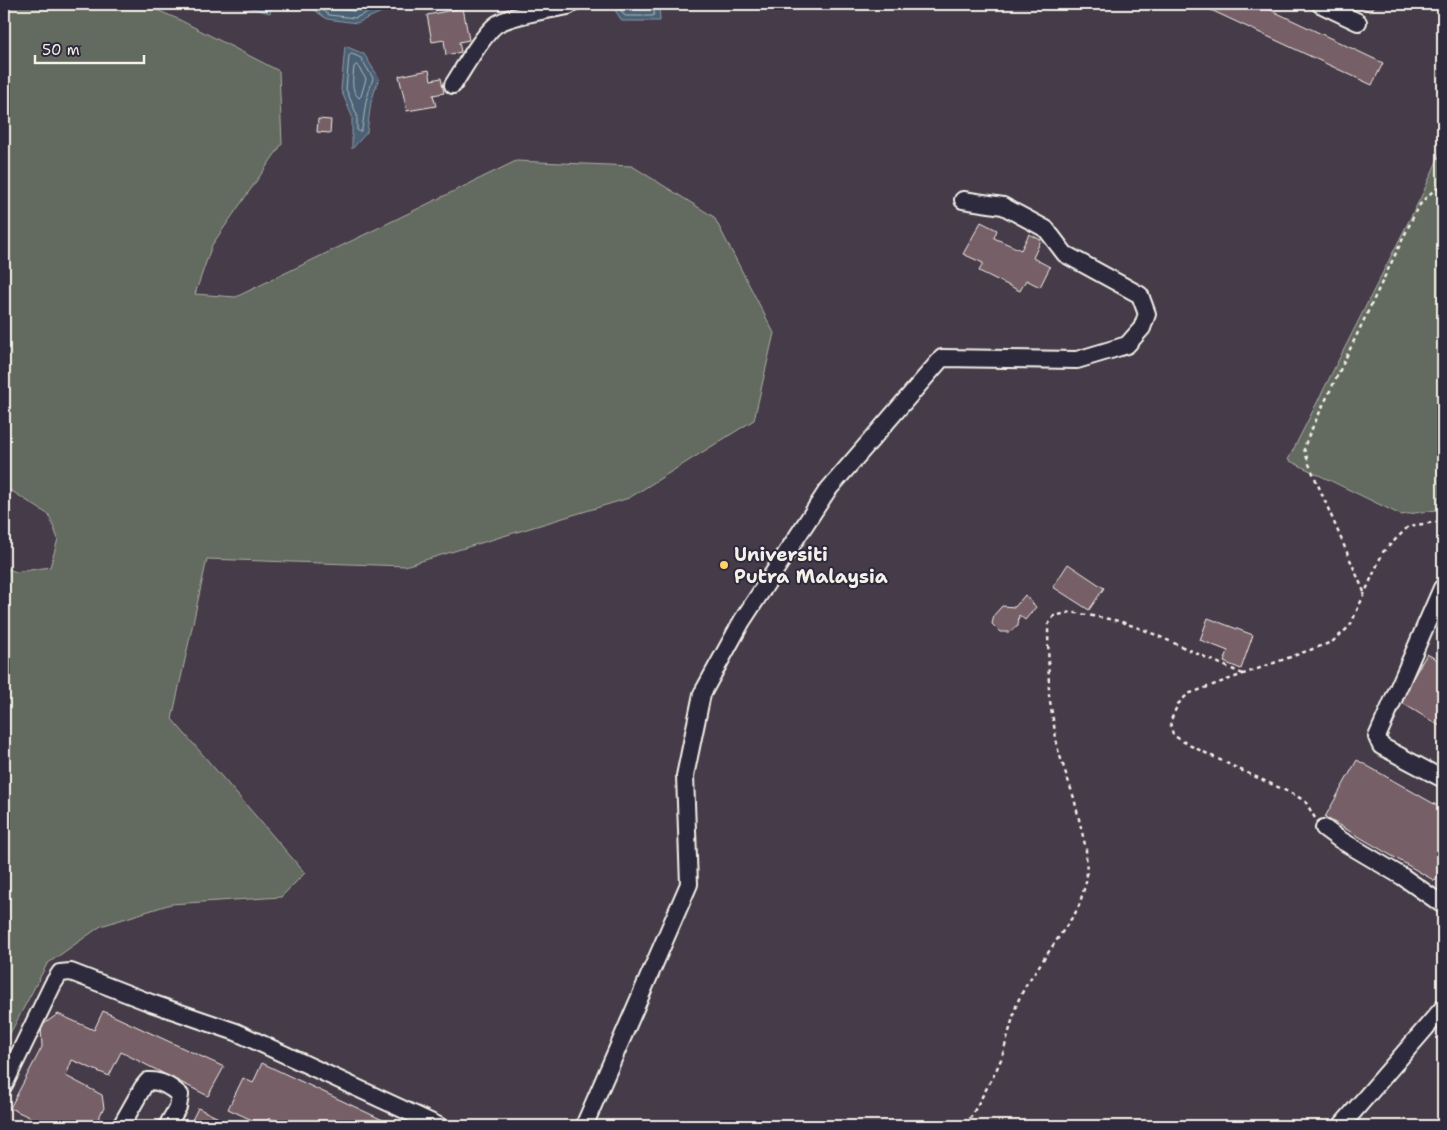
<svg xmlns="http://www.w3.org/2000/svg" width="1447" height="1130" font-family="'Shantell Sans',sans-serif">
<rect width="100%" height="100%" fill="#2f2a3d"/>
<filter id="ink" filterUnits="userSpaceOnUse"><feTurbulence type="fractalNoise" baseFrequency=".02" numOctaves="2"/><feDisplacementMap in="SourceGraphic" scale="10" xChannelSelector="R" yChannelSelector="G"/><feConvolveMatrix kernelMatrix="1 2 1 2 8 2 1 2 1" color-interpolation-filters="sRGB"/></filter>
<g filter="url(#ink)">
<!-- built -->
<path fill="#453a4a" d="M 4,4 L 1443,4 L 1443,1126 L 4,1126 Z"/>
<!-- green -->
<path fill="#646b5f" stroke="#acaea4" d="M 4,4 L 143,4 L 178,19 L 279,71 L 282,144 L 212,245 L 195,294 L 236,297 L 516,161 L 632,166 L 714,217 L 774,333 L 754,420 L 629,498 L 405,566 L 207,559 L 172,719 L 305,873 L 281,897 L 171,904 L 101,926 L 47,964 L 4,1045 L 4,567 L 16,572 L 50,567 L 58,539 L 49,515 L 4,486 Z
M 1443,147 L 1443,509 L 1401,515 L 1288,460 L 1423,193 Z"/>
<!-- water -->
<path fill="#4a6075" stroke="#8e9aa3" d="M 235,4 L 273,4 L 270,13 Z
M 306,4 L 399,4 L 357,23 L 327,19 Z
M 611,4 L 659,4 L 660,21 L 622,21 Z
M 345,46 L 364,54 L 379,78 L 371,102 L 367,132 L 352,149 L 352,116 L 341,90 Z"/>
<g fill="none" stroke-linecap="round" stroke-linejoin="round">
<!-- shore -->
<path stroke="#b0b7ba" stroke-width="1" d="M 314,4 L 329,15 L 355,18 L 387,4
M 325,4 L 332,9 L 354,11 L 372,4
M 617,4 L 624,15 L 626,16 L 653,16 L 654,14 L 654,4
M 352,54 L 361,58 L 373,78 L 366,101 L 362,129 L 360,132 L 357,130 L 357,115 L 346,89 L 349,56 Z
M 357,65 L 366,79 L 361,96 L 359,98 C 350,90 353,78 354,67 Z"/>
</g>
<!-- building -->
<path fill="#775f68" stroke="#f4f1e8" d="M 1198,4 L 1258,4 L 1383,63 L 1372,85 Z
M 1353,4 L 1375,4 L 1371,12 Z
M 463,8 L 469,40 L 459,42 L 461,52 L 446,55 L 444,40 L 432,42 L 427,15 Z
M 429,70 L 431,80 L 441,78 L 444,93 L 433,95 L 436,106 L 407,111 L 399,76 Z
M 318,119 L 331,120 L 330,133 L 317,132 Z
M 981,222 L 997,230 L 994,238 L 1021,250 L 1029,234 L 1041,240 L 1033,258 L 1050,267 L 1040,287 L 1026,280 L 1020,291 L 979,271 L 983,263 L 963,254 Z
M 1068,564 L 1104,588 L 1089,610 L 1053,587 Z
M 1025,595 L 1036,607 L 1025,620 L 1019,615 L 1018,626 L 1009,632 L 1000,632 L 992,624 L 994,615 L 1002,606 L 1015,607 Z
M 1208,618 L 1253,635 L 1241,669 L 1224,662 L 1228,651 L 1200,640 Z
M 1427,654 L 1443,663 L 1443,683 L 1438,693 L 1443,696 L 1443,728 L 1399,701 Z
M 1357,760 L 1443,809 L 1443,867 L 1435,881 L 1325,817 Z
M 103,1011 L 224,1067 L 208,1096 L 121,1052 L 109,1076 L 72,1060 L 66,1076 L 102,1095 L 104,1108 L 94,1126 L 48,1126 L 10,1108 L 42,1047 L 41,1026 L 58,1014 L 94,1030 Z
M 262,1063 L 387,1122 L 385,1126 L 287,1126 L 269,1118 L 265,1126 L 228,1109 L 243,1078 L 253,1083 Z
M 198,1108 L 235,1126 L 189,1126 Z"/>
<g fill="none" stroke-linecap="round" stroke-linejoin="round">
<!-- minor casing -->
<g stroke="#f4f1e8" stroke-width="20">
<path id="minor" d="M 1320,4 L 1358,22
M 453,85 C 462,71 486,29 499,23 C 516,14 549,10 568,6 L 571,4
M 1442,588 L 1377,737 L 1381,746 L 1443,779
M 1324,828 L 1339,839 L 1403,877 L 1443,905
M 4,1085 L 53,984 L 60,973 L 71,972 L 151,1003 L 236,1032 L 439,1126
M 121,1126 L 143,1087 L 148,1081 C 161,1080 171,1087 180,1095 L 178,1107 L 167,1126
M 584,1126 L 689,884 L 685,776 L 702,694 L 742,621 L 827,491 L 942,358 L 1077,360 L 1127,345 L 1142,328 L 1147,314 L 1140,295 L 1065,254 L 1046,229 L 1003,206 L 963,200
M 1341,1126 L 1443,1008"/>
</g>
<!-- path -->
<path stroke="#f4f1e8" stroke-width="2.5" stroke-dasharray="4 4" stroke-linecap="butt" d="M 1364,592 L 1309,464 L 1304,449 L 1307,439 L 1417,209 C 1424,198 1433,191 1443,183
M 1315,818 L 1305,801 L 1293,794 L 1243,771 L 1189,745 L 1173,735 L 1170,722 L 1178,704 L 1188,694 L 1332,642 L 1350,626 L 1383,552 L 1409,526 L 1443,521
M 966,1126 L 995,1073 L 1002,1057 L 1017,1003 L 1026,985 L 1078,909 L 1087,879 L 1086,849 L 1074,798 L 1058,750 L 1049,695 L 1048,625 L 1054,616 L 1071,612 L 1119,621 L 1147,631 L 1243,674"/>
<!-- minor -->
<use href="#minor" stroke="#2f2a3d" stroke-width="16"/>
</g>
</g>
<!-- markers -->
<circle fill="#ffd166" stroke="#2f2a3d" stroke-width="2" cx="724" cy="565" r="5"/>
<g text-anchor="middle" stroke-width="4" stroke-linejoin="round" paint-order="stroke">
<!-- poi labels -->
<g font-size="19" font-weight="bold" fill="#f4f1e8" stroke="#2f2a3d" text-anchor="start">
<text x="734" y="561">Universiti<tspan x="734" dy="22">Putra Malaysia</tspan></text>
</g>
</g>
<!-- margin -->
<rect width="1447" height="1130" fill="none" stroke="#2f2a3d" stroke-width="20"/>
<rect x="10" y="10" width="1427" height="1110" fill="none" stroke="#f4f1e8" stroke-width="2" filter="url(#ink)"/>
<!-- scale -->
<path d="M35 55v8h109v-8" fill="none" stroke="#f4f1e8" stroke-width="2.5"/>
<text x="42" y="55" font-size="15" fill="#f4f1e8" stroke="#2f2a3d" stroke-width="4" paint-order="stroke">50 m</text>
</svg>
